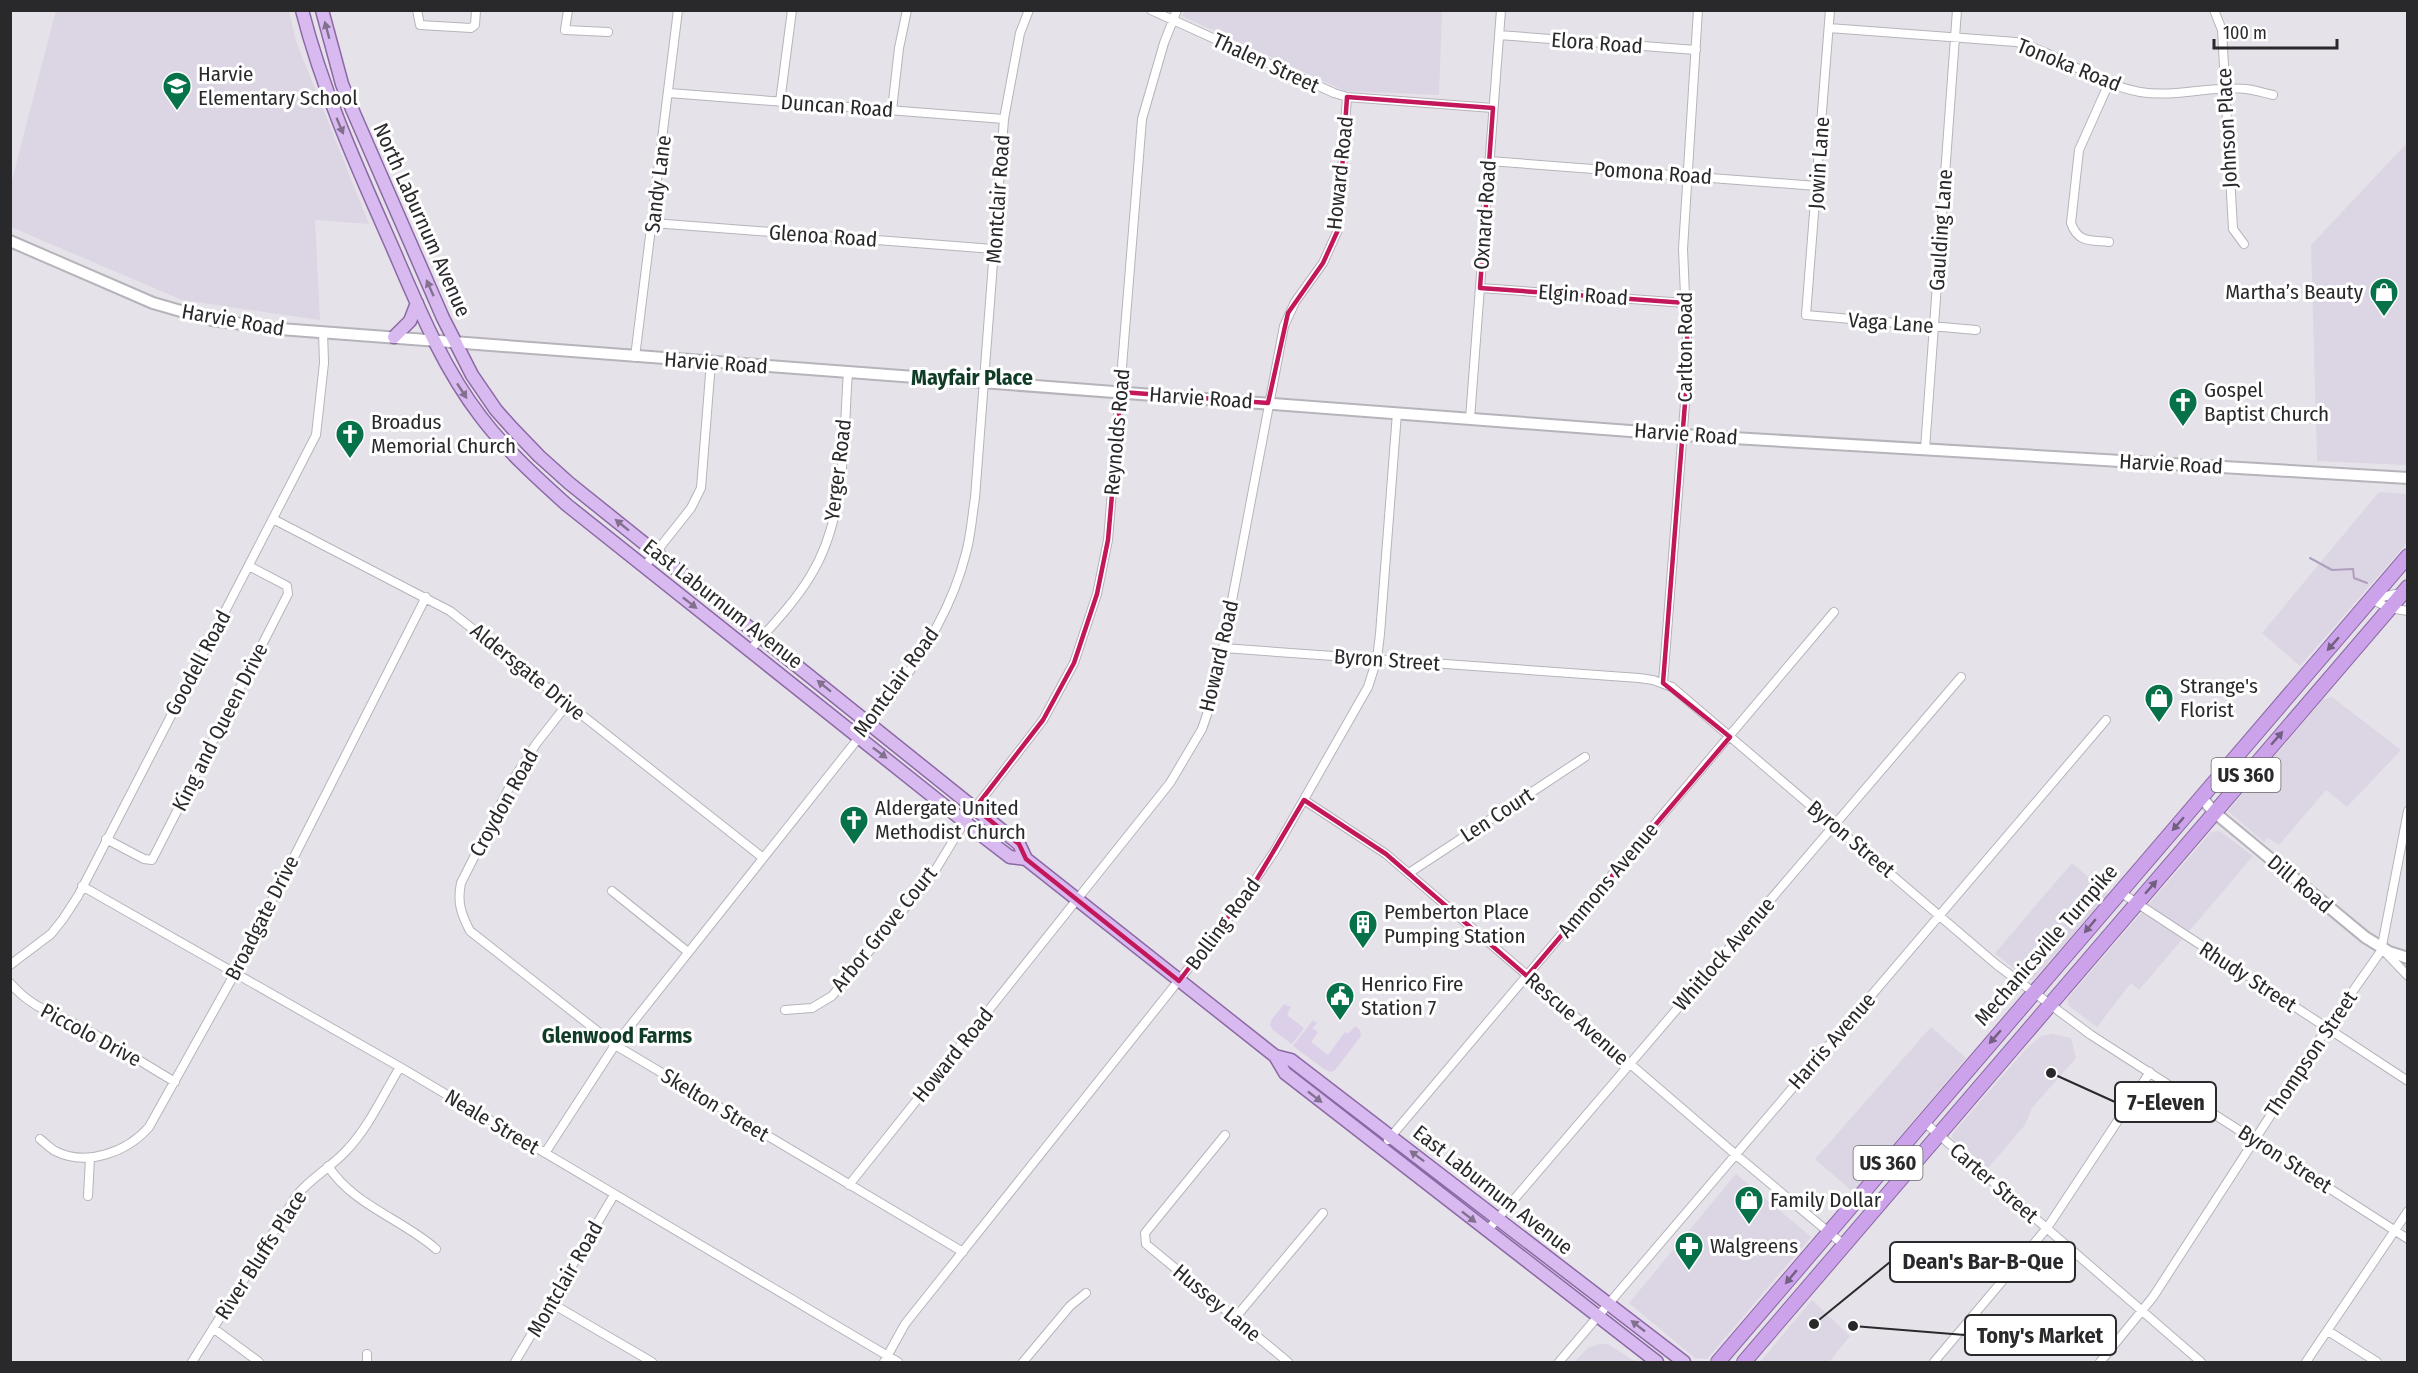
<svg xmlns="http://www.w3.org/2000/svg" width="2418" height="1373" font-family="'Fira Sans Condensed',sans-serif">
<rect width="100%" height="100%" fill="#e6e2e9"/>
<!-- built -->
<path fill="#dcd5e3" d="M 56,10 L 289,11 L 296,41 L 369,224 L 315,220 L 320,320 L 182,300 L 11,227 L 11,184 Z
M 1185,10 L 1442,11 L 1439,95 L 1345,91 L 1182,16 Z
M 2407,143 L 2407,465 L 2317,461 L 2311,245 Z
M 2379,492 L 2407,494 L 2407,543 L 2300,666 L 2262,633 Z
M 2332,697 L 2401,750 L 2347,807 L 2326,790 L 2279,845 L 2268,838 L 2264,842 L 2228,811 L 2322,700 Z
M 2220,831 L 2253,856 L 2139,990 L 2131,983 L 2097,1027 L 2069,1006 L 2067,999 L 2211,832 Z
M 2072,863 L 2108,894 L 2033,980 L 2027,980 L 1995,953 Z
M 1931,1027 L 1966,1058 L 1853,1192 L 1815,1159 Z
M 2052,1034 L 2071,1038 L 2076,1058 L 2032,1108 L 2025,1125 L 1988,1168 L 1952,1138 L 1953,1133 L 2025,1050 L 2041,1036 Z
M 1736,1174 L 1811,1237 L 1707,1359 L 1695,1358 L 1629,1303 Z
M 1812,1300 L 1850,1336 L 1829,1362 L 1760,1362 Z
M 1599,1344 L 1608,1344 L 1636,1362 L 1574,1362 L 1588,1348 Z"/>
<!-- green -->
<path fill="#dccfe8" d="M 1284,1004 L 1291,1007 L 1287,1015 L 1304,1028 L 1292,1044 L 1273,1030 L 1270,1025 L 1272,1019 Z
M 1313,1020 L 1317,1023 L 1312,1028 L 1318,1032 L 1311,1042 L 1328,1055 L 1345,1032 L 1348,1034 L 1355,1026 L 1360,1030 L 1361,1036 L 1335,1070 L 1331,1072 L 1324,1069 L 1293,1046 Z"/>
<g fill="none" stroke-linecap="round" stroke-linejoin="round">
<!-- stream -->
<path stroke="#ae9fbc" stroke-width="2" d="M 2310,558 L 2332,570 L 2353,569 L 2354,578 L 2367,583"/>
<!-- minor casing -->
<g stroke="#b7b3bb" stroke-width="10">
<path id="minor" d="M 417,10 L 420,25 L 471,28 L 475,25 L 476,10
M 568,10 L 565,30 L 608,32
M 1151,10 L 1334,93 L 1347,97 L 1493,108
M 1830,10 L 1806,315 L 1976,330
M 2214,10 L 2222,30 L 2233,229 L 2244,244
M 1829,28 L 2016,42 C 2060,54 2096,84 2140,92 C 2175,98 2211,85 2246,89 C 2255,90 2264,93 2273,95
M 1499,35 L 1696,50
M 669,93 L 1004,119
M 780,102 L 792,10
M 892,110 L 899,48 L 907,10
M 1489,161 L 1817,186
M 653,223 L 994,249
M 2109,242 C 2090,240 2078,243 2071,223 L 2079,150 L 2109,83
M 1480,288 L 1686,303
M 635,357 L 678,10
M 1470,419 L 1501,10
M 1925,449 L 1957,10
M 273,519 L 450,611 L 762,857
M 645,566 L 691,508 L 701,488 L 711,362
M 2371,599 L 2389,608 L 2408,611
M 2372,599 L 2401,593
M 1223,648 L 1639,678 L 1653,680 L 1672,687 L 1997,965 L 2091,1035 L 2408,1239
M 750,650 C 771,627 795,602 811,575 C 847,516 843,439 848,372
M 1663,683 L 1688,365 L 1683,249 L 1698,10
M 568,703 L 536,744 L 513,780 L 461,883 C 457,902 461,914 470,931 L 615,1045 L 963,1252
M 1304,800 L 1386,854 L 1735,1154 L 1844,1245
M 106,839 L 144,859 L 152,860 L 288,594 L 287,586 L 249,566
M 1409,873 L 1585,757
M 82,886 L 400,1067 L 898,1362
M 612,891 L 688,952
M 2120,892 L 2408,1081
M 2384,951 L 2408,976
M 10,965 L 51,934 L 63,919 L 78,896 L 316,435 L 324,363 L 323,332
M 10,983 C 31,1007 50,1012 77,1025 C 111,1042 143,1063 175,1082
M 785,1010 L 812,1008 L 832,996 L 933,874 L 965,821 L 1043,720 L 1074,663 L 1097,594 L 1108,540 L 1142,119 L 1164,43 L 1177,10
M 1923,1121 L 2201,1362
M 1225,1135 L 1145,1233 L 1146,1244 L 1288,1362
M 40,1139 C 45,1143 50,1148 55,1151 C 87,1167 127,1152 149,1127 L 235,973 L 426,597
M 1388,1140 L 1834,612
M 545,1153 L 615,1045 L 895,692 C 926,649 953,605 966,553 C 971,535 972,516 975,498 L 1004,119 L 1020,33 L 1029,10
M 328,1166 C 353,1205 402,1219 436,1249
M 849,1185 L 1170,783 L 1202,729 L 1213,697 L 1223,648 L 1284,326 L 1295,302 L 1323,263 L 1338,230 L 1347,97
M 88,1196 L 90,1158
M 1487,1231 L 1961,677
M 551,1303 L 652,1362
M 1235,1318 L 1323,1213
M 213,1328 L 259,1362
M 2328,1331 L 2377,1362
M 192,1362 L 297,1195 C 311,1178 331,1167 346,1151 C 369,1127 383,1095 400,1067
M 367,1362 L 367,1354
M 515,1362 L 614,1195
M 884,1362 L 905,1324 L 1234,911 L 1274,852 L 1368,687 L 1377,659 L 1380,634 L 1397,413
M 1023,1362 L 1070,1306 L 1086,1293
M 1559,1362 L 2106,720
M 1934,1362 L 2047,1228 L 2150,1072
M 2100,1362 L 2153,1297 L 2327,1028 L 2381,951 L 2408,811
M 2306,1362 L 2408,1211"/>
</g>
<!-- tertiary casing -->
<g stroke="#b7b3bb" stroke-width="14">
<path id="tertiary" d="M 10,241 L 153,303 L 212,320 L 280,329 L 1683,435 L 2408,478
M 2201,797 L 2214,812 L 2365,937 L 2389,952 L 2408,958"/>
</g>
<!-- primary casing -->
<g stroke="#8b69a5" stroke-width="15">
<path id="primary" d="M 302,10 C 323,92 357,167 391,244 C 417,304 441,365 481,417 C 506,450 536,477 567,505 L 980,834 L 1010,857 L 1026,859 L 1275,1056 L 1285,1073 L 1657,1362
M 322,10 L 342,84 L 352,109 L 443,318 L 472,375 L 496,410 L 513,429 L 539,456 L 569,483 L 1019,844 L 1026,859
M 394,337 L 410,321 L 417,303
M 1275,1056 L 1291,1060 L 1684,1362"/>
</g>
<!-- trunk casing -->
<g stroke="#8b69a5" stroke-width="16">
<path id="trunk" d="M 1718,1362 L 2408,556
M 1744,1362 L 2408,587"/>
</g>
<!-- minor -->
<use href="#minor" stroke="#fff" stroke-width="8"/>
<!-- tertiary -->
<use href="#tertiary" stroke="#fff" stroke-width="10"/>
<!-- primary -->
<use href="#primary" stroke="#d9baf0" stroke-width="12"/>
<!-- trunk -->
<use href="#trunk" stroke="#cca3eb" stroke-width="14"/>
</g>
<!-- one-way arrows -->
<defs><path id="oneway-solid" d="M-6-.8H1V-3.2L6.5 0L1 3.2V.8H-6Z" transform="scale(1.5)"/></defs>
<g fill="#81718e">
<use href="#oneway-solid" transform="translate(327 30) rotate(-105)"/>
<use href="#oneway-solid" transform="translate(340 126) rotate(67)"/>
<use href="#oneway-solid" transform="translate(430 288) rotate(-114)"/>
<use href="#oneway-solid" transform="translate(462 391) rotate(57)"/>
<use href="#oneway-solid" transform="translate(622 525) rotate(-141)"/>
<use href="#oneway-solid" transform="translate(690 603) rotate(38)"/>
<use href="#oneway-solid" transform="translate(824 686) rotate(-141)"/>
<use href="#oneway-solid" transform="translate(880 753) rotate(37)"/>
<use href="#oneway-solid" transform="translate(1315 1097) rotate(38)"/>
<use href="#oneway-solid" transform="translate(1417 1156) rotate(-143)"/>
<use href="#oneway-solid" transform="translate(1469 1217) rotate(38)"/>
<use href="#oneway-solid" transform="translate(1638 1326) rotate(-142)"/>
</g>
<g fill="#725f81">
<use href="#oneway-solid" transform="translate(2333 644) rotate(131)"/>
<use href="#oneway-solid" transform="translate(2277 738) rotate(-49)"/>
<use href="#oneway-solid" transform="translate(2178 824) rotate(131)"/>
<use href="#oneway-solid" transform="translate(2151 887) rotate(-49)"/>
<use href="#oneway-solid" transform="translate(2090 926) rotate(130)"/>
<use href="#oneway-solid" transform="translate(1995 1037) rotate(131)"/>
<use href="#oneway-solid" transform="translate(1791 1277) rotate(130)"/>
</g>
<!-- marked area -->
<path fill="none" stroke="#c2185b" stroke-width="4.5" stroke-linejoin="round" d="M 1347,97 L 1493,108 L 1480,288 L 1686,303 L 1688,365 L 1663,683 L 1730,737 L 1527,976 L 1386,854 L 1304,800 L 1257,879 L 1179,981 L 1026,859 L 1019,844 L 975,808 L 1043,720 L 1074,663 L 1097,594 L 1108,540 L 1121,392 L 1268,403 L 1288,313 L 1323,263 L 1338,230 Z"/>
<!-- icons -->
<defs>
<g id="school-pin" transform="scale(1.5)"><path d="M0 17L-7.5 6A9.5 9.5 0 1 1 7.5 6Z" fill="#077149" stroke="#fff"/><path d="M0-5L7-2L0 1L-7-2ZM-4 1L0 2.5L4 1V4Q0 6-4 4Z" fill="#fff"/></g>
<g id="shop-pin" transform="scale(1.5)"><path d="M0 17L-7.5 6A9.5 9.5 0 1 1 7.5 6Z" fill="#077149" stroke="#fff"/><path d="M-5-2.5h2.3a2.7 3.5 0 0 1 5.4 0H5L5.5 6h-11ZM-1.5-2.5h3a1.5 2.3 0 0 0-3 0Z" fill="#fff"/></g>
<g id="church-pin" transform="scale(1.5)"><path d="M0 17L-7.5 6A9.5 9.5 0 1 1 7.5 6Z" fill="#077149" stroke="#fff"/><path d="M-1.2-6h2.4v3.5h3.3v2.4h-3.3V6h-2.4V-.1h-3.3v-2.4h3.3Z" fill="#fff"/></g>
<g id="building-pin" transform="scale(1.5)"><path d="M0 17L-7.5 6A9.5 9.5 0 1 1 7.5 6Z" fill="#077149" stroke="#fff"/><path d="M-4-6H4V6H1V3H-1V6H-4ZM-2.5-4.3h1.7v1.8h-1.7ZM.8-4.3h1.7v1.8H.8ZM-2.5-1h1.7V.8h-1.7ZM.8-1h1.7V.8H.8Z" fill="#fff"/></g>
<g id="civic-pin" transform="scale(1.5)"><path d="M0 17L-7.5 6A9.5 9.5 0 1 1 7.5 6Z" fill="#077149" stroke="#fff"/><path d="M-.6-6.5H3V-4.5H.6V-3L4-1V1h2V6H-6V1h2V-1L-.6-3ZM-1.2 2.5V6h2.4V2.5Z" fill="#fff"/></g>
<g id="pharmacy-pin" transform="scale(1.5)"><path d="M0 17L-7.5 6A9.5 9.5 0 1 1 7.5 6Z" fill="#077149" stroke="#fff"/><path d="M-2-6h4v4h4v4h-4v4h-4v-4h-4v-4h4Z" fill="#fff"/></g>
</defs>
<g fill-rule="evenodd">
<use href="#school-pin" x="177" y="86"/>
<use href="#shop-pin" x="2384" y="292"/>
<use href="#church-pin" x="2183" y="402"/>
<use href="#church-pin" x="350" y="434"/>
<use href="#shop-pin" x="2159" y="698"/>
<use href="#church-pin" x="854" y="820"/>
<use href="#building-pin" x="1363" y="924"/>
<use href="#civic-pin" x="1340" y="996"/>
<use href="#shop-pin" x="1749" y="1200"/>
<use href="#pharmacy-pin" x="1689" y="1246"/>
</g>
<g text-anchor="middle" stroke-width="6" stroke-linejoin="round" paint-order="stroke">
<!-- shield labels -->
<g fill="#fff" stroke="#69686b" stroke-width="1.5">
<rect x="2211.5" y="758" width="69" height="34" rx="4.5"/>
<rect x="1853.5" y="1146" width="69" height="34" rx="4.5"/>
</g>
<g font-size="20" font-weight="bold" fill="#29282b">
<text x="2246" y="782">US 360</text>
<text x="1888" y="1170">US 360</text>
</g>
<!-- street labels -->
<g font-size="21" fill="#29282b" stroke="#fff">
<text transform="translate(1597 43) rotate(4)" y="7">Elora Road</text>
<text transform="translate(1266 63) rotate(25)" y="7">Thalen Street</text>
<text transform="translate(2069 65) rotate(22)" y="7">Tonoka Road</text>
<text transform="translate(837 106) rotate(4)" y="7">Duncan Road</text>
<text transform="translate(2227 128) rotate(-93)" y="7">Johnson Place</text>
<text transform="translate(1819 163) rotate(-86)" y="7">Jowin Lane</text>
<text transform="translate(1340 173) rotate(-84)" y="7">Howard Road</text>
<text transform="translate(1653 173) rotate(4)" y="7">Pomona Road</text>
<text transform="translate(658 184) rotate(-83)" y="7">Sandy Lane</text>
<text transform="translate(998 199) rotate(-86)" y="7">Montclair Road</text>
<text transform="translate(1485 215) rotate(-86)" y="7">Oxnard Road</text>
<text transform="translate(422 220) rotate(66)" y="7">North Laburnum Avenue</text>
<text transform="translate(1941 230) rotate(-86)" y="7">Gaulding Lane</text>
<text transform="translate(823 236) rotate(4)" y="7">Glenoa Road</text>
<text transform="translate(1583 295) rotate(4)" y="7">Elgin Road</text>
<text transform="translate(233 320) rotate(10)" y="7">Harvie Road</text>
<text transform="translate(1891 323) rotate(4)" y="7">Vaga Lane</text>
<text transform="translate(1685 347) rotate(-90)" y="7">Carlton Road</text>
<text transform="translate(716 363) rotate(4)" y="7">Harvie Road</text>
<text transform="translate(1201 398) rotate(4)" y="7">Harvie Road</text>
<text transform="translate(1117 432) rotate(-85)" y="7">Reynolds Road</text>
<text transform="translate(1686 434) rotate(4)" y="7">Harvie Road</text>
<text transform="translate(2171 464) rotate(3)" y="7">Harvie Road</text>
<text transform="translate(838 470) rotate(-83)" y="7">Yerger Road</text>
<text transform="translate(723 604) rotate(38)" y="7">East Laburnum Avenue</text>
<text transform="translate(1219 656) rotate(-77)" y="7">Howard Road</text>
<text transform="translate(1387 660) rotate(4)" y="7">Byron Street</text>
<text transform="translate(198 663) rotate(-62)" y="7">Goodell Road</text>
<text transform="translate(528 672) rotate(39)" y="7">Aldersgate Drive</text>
<text transform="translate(896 682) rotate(-54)" y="7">Montclair Road</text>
<text transform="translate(220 727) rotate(-63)" y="7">King and Queen Drive</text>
<text transform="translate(504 803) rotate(-61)" y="7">Croydon Road</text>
<text transform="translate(1497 815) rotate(-33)" y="7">Len Court</text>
<text transform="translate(1851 839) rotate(40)" y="7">Byron Street</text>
<text transform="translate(1608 880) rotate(-50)" y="7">Ammons Avenue</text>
<text transform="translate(2300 884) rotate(40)" y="7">Dill Road</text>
<text transform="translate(262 918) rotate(-63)" y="7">Broadgate Drive</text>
<text transform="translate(1223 924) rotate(-53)" y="7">Bolling Road</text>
<text transform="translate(884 929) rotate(-51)" y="7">Arbor Grove Court</text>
<text transform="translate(2046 945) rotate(-49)" y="7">Mechanicsville Turnpike</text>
<text transform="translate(1724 954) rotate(-49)" y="7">Whitlock Avenue</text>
<text transform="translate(2248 977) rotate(33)" y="7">Rhudy Street</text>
<text transform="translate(1577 1019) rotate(41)" y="7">Rescue Avenue</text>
<text transform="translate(91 1035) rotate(28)" y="7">Piccolo Drive</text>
<text transform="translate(1832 1041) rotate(-49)" y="7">Harris Avenue</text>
<text transform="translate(2311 1054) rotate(-56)" y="7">Thompson Street</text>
<text transform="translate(953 1055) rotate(-51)" y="7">Howard Road</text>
<text transform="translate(715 1105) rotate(31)" y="7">Skelton Street</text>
<text transform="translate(492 1122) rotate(31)" y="7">Neale Street</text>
<text transform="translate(2285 1159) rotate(33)" y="7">Byron Street</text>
<text transform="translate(1994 1183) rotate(41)" y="7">Carter Street</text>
<text transform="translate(1493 1190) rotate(38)" y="7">East Laburnum Avenue</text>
<text transform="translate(261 1255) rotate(-57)" y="7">River Bluffs Place</text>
<text transform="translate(565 1279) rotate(-60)" y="7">Montclair Road</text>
<text transform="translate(1217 1303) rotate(40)" y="7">Hussey Lane</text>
</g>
<!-- poi labels -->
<g font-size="21" fill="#29282b" stroke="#fff" text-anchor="start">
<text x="198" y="81">Harvie<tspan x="198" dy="24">Elementary School</tspan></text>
<text x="2363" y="299" text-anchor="end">Martha’s Beauty</text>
<text x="2204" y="397">Gospel<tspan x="2204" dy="24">Baptist Church</tspan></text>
<text x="371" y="429">Broadus<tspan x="371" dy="24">Memorial Church</tspan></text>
<text x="2180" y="693">Strange's<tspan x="2180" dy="24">Florist</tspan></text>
<text x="875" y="815">Aldergate United<tspan x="875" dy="24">Methodist Church</tspan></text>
<text x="1384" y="919">Pemberton Place<tspan x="1384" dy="24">Pumping Station</tspan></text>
<text x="1361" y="991">Henrico Fire<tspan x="1361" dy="24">Station 7</tspan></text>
<text x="1770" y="1207">Family Dollar</text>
<text x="1710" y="1253">Walgreens</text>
</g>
<!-- neighbourhood labels -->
<g font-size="22" font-weight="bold" fill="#103b27" stroke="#fff">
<text x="972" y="385">Mayfair Place</text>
<text x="617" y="1043">Glenwood Farms</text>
</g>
</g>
<!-- callouts -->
<path fill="none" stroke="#29282b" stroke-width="2" d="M2051 1073L2115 1102M1814 1324L1890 1262M1853 1326L1965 1335"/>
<g fill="#29282b" stroke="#fff" stroke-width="2">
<circle cx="2051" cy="1073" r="6"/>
<circle cx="1814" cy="1324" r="6"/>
<circle cx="1853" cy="1326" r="6"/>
</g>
<g fill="#fff" stroke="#29282b" stroke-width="2">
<rect x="2115" y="1082" width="101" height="40" rx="6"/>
<rect x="1890" y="1242" width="185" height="40" rx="6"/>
<rect x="1965" y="1315" width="151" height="40" rx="6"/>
</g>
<g font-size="22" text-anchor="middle" font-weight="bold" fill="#29282b">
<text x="2166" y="1110">7-Eleven</text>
<text x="1983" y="1269">Dean's Bar-B-Que</text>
<text x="2040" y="1343">Tony's Market</text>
</g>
<!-- border -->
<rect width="2418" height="1373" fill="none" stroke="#29282b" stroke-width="24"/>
<!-- scale -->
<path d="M2214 39v9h123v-9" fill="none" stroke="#29282b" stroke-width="3"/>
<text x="2223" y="39" font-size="18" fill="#29282b" stroke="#ffffff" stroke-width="4.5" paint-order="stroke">100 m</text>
</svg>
